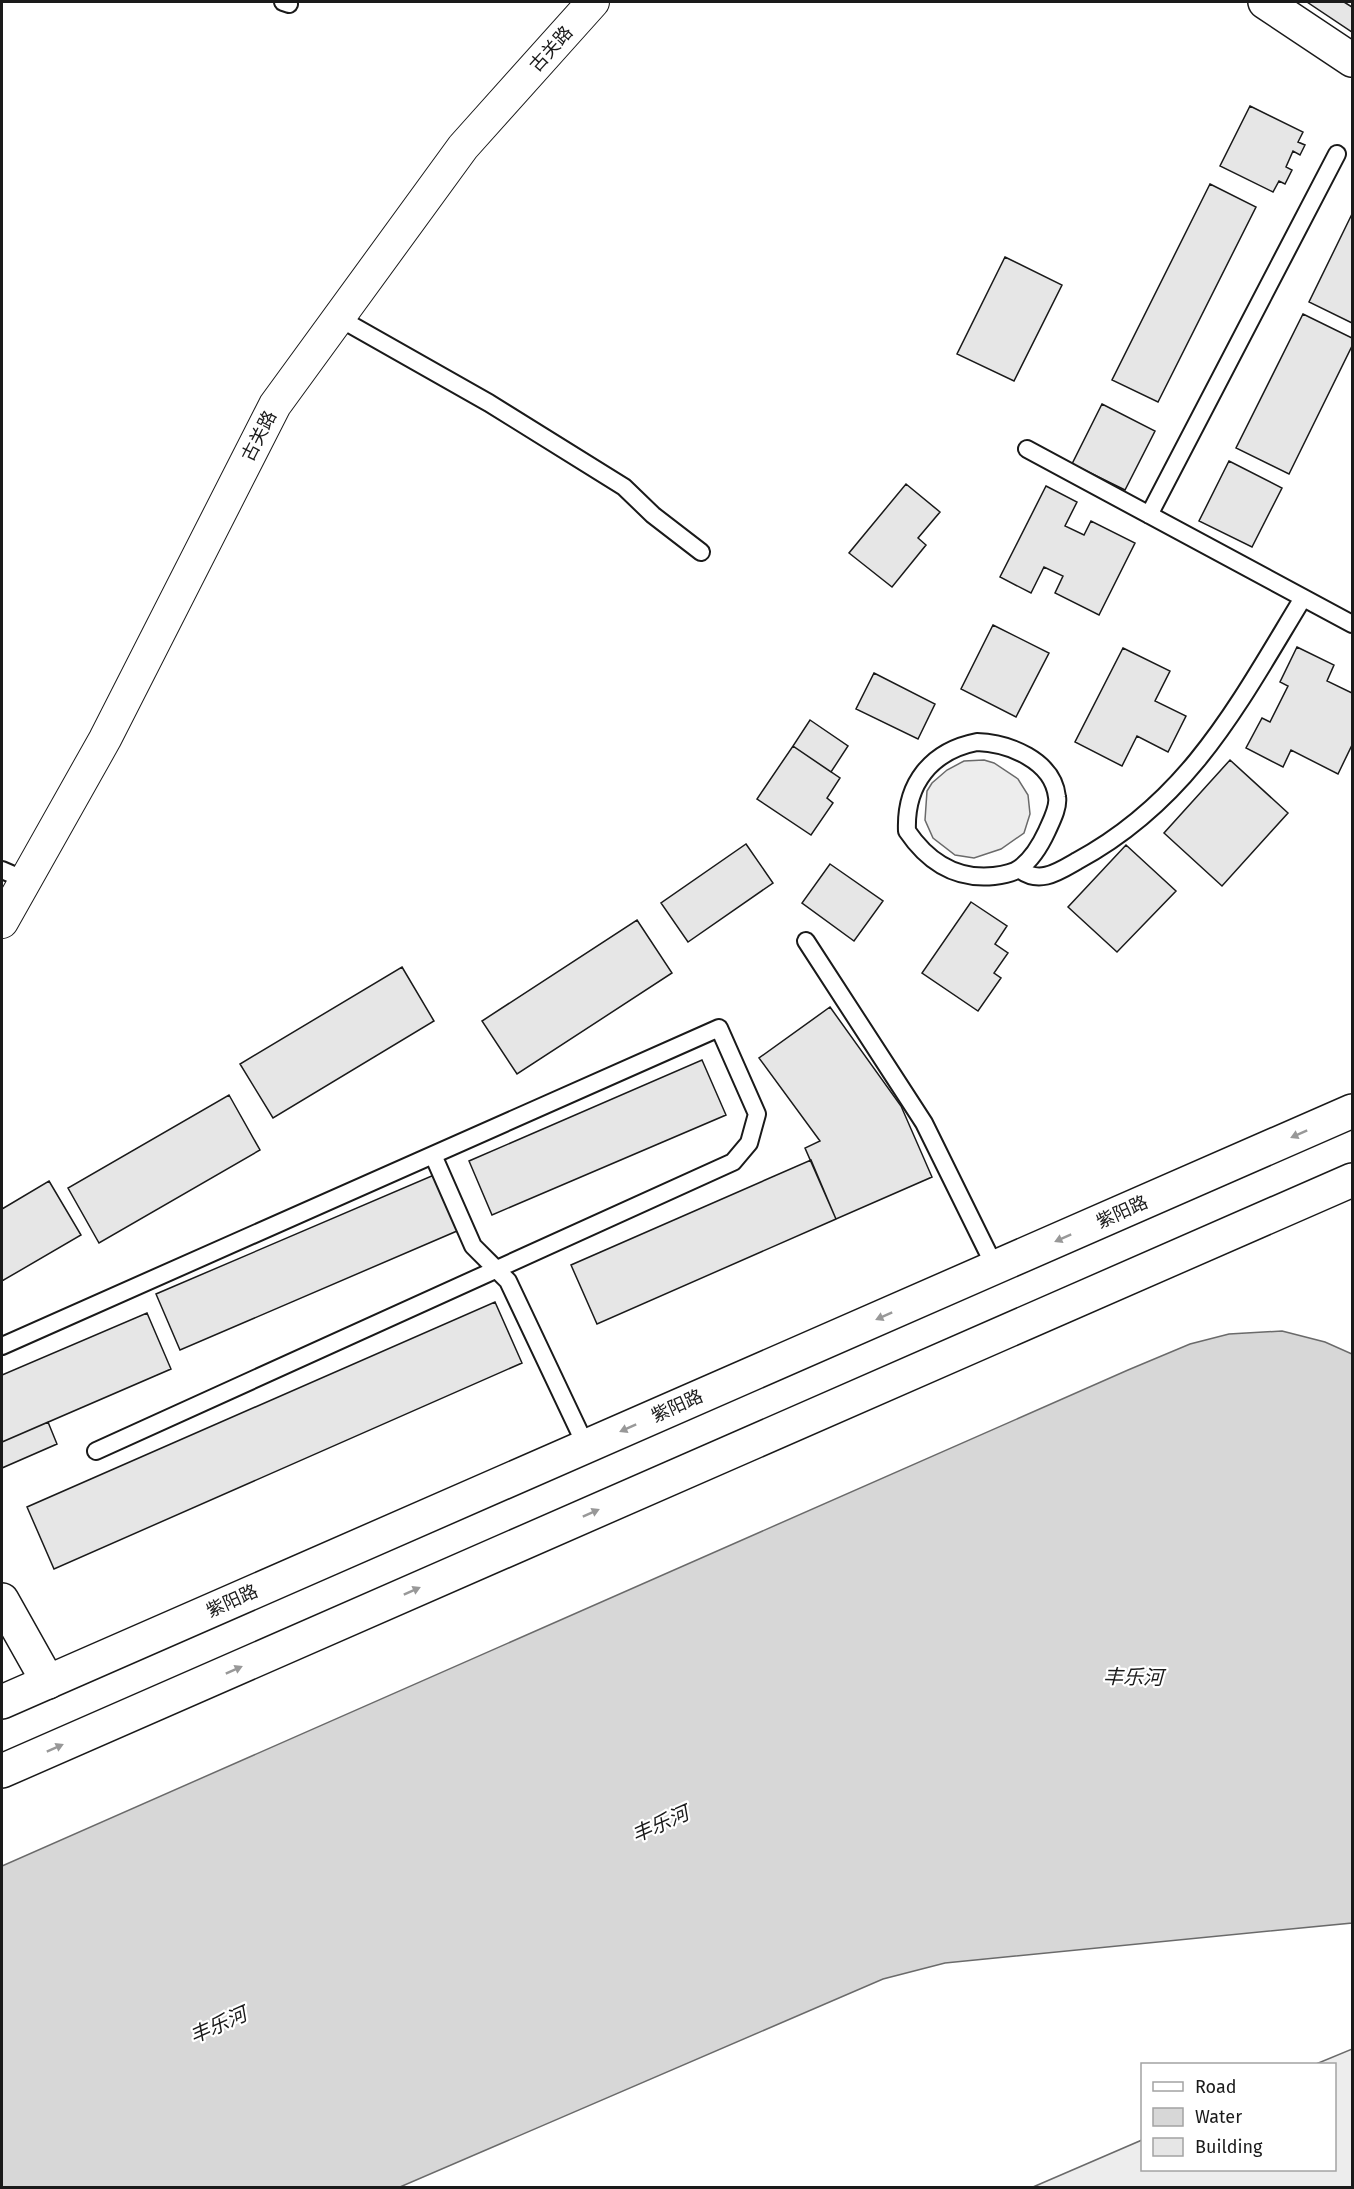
<svg xmlns="http://www.w3.org/2000/svg" width="1354" height="2189" font-family="'Fira Sans','Noto Sans SC',sans-serif">
<rect width="100%" height="100%" fill="#fff"/>
<!-- built -->
<path fill="#ededed" stroke="#6a6a6a" stroke-width="1.5" d="M 984,760 L 994,763 L 1018,779 L 1028,795 L 1030,814 L 1024,833 L 1001,849 L 974,858 L 955,855 L 933,838 L 925,820 L 927,791 L 932,783 L 947,770 L 964,761 Z
M 1352,2049 L 1352,2187 L 1033,2187 L 1142,2140 L 1142,2170 L 1334,2170 L 1334,2064 L 1316,2064 Z"/>
<!-- water -->
<path fill="#d7d7d7" stroke="#6a6a6a" stroke-width="1.5" d="M 1282,1331 L 1325,1342 L 1352,1354 L 1352,1923 L 945,1963 L 883,1979 L 400,2187 L 2,2187 L 2,1866 L 1128,1370 L 1190,1344 L 1229,1334 Z"/>
<!-- building -->
<path fill="#e6e6e6" stroke="#1a1a1a" stroke-width="1.5" d="M 1307,2 L 1344,2 L 1352,7 L 1352,32 Z
M 1250,106 L 1303,132 L 1298,142 L 1305,145 L 1300,155 L 1293,151 L 1286,167 L 1292,170 L 1285,184 L 1279,181 L 1273,192 L 1220,166 Z
M 1210,184 L 1256,207 L 1158,402 L 1112,380 Z
M 1352,214 L 1352,323 L 1309,302 Z
M 1005,257 L 1062,285 L 1014,381 L 957,354 Z
M 1303,314 L 1352,338 L 1352,346 L 1289,474 L 1236,448 Z
M 1102,404 L 1155,431 L 1125,490 L 1072,464 Z
M 1229,461 L 1282,488 L 1252,547 L 1199,521 Z
M 906,484 L 940,512 L 918,538 L 926,545 L 892,587 L 849,553 Z
M 1046,486 L 1077,502 L 1065,526 L 1084,535 L 1091,521 L 1135,543 L 1099,615 L 1055,593 L 1063,576 L 1044,567 L 1031,593 L 1000,577 Z
M 993,625 L 1049,653 L 1016,717 L 961,689 Z
M 1297,647 L 1334,665 L 1327,681 L 1352,693 L 1352,745 L 1338,774 L 1291,750 L 1283,767 L 1246,748 L 1262,718 L 1270,722 L 1288,686 L 1280,682 Z
M 1123,648 L 1170,671 L 1155,701 L 1186,716 L 1168,752 L 1137,736 L 1122,766 L 1075,742 Z
M 874,673 L 935,704 L 918,739 L 856,709 Z
M 810,720 L 848,746 L 831,772 L 793,746 Z
M 793,746 L 840,778 L 827,798 L 833,803 L 811,835 L 757,799 Z
M 1230,760 L 1288,813 L 1222,886 L 1164,833 Z
M 746,844 L 773,883 L 688,942 L 661,903 Z
M 1126,845 L 1176,891 L 1117,952 L 1068,907 Z
M 830,864 L 883,901 L 854,941 L 802,903 Z
M 971,902 L 1007,926 L 995,944 L 1008,953 L 994,973 L 1001,978 L 978,1011 L 922,973 Z
M 637,920 L 672,973 L 517,1074 L 482,1021 Z
M 402,967 L 434,1021 L 273,1118 L 240,1064 Z
M 830,1007 L 901,1106 L 932,1177 L 836,1219 L 805,1148 L 820,1141 L 759,1058 Z
M 702,1060 L 726,1115 L 492,1215 L 469,1161 Z
M 229,1095 L 260,1150 L 99,1243 L 68,1188 Z
M 811,1160 L 836,1219 L 597,1324 L 571,1265 Z
M 434,1175 L 457,1231 L 180,1350 L 156,1294 Z
M 49,1181 L 81,1235 L 2,1281 L 2,1209 Z
M 495,1302 L 522,1363 L 54,1569 L 27,1507 Z
M 147,1313 L 171,1369 L 2,1442 L 2,1375 Z
M 48,1422 L 57,1444 L 2,1468 L 2,1442 Z"/>
<g fill="none" stroke-linecap="round" stroke-linejoin="round">
<!-- service casing -->
<g stroke="#1a1a1a" stroke-width="20">
<path id="service" d="M 283,2 L 289,4
M 339,318 L 489,403 L 624,487 L 653,515 L 701,552
M 1027,449 L 1352,624
M 1149,515 L 1337,154
M 977,742 C 1008,743 1053,760 1057,797 C 1059,807 1051,822 1047,831 C 1041,844 1032,859 1020,868 C 1014,873 1002,875 994,876 C 956,880 928,862 907,831 C 905,784 931,751 977,742 Z
M 1019,869 C 1039,885 1058,872 1077,861 C 1190,800 1239,703 1303,598
M 2,870 L 25,880
M 806,941 L 924,1123 L 995,1267
M 433,1155 L 473,1246 L 508,1281 L 586,1446
M 2,1346 L 719,1028 L 757,1114 L 749,1143 L 733,1162 L 96,1451"/>
</g>
<!-- minor casing -->
<g stroke="#1a1a1a" stroke-width="34">
<path id="minor" d="M 2,922 L 105,739 L 275,405 L 463,147 L 593,2"/>
</g>
<!-- tertiary casing -->
<g stroke="#1a1a1a" stroke-width="36">
<path id="tertiary" d="M 1265,2 L 1352,60
M 2,1600 L 48,1682"/>
</g>
<!-- secondary casing -->
<g stroke="#1a1a1a" stroke-width="36">
<path id="secondary" d="M 2,1702 L 1352,1111
M 2,1771 L 1352,1180"/>
</g>
<!-- service -->
<use href="#service" stroke="#fff" stroke-width="16"/>
<!-- minor -->
<use href="#minor" stroke="#fff" stroke-width="32"/>
<!-- tertiary -->
<use href="#tertiary" stroke="#fff" stroke-width="33"/>
<!-- secondary -->
<use href="#secondary" stroke="#fff" stroke-width="33"/>
</g>
<!-- one-way arrows -->
<defs><path id="oneway-solid" d="M-6-.8H1V-3.2L6.5 0L1 3.2V.8H-6Z" transform="scale(1.5)"/></defs>
<g fill="#989898">
<use href="#oneway-solid" transform="translate(1299 1134) rotate(156)"/>
<use href="#oneway-solid" transform="translate(1063 1238) rotate(156)"/>
<use href="#oneway-solid" transform="translate(884 1316) rotate(156)"/>
<use href="#oneway-solid" transform="translate(628 1428) rotate(156)"/>
<use href="#oneway-solid" transform="translate(591 1513) rotate(-24)"/>
<use href="#oneway-solid" transform="translate(412 1591) rotate(-24)"/>
<use href="#oneway-solid" transform="translate(234 1670) rotate(-24)"/>
<use href="#oneway-solid" transform="translate(55 1748) rotate(-24)"/>
</g>
<g text-anchor="middle" stroke-width="4.5" stroke-linejoin="round" paint-order="stroke">
<!-- street labels -->
<g font-size="18" fill="#1a1a1a" stroke="#fff">
<text transform="translate(551 49) rotate(-48)" y="6">古关路</text>
<text transform="translate(259 436) rotate(-63)" y="6">古关路</text>
<text transform="translate(1122 1212) rotate(-24)" y="6">紫阳路</text>
<text transform="translate(677 1406) rotate(-24)" y="6">紫阳路</text>
<text transform="translate(232 1601) rotate(-24)" y="6">紫阳路</text>
</g>
<!-- water labels -->
<g font-size="20" font-style="italic" fill="#1a1a1a" stroke="#fff">
<text transform="translate(1133 1677) rotate(1)" y="7">丰乐河</text>
<text transform="translate(660 1824) rotate(-24)" y="7">丰乐河</text>
<text transform="translate(218 2025) rotate(-24)" y="7">丰乐河</text>
</g>
</g>
<!-- border -->
<rect width="1354" height="2189" fill="none" stroke="#1a1a1a" stroke-width="6"/>
<!-- legend -->
<rect x="1141" y="2063" width="195" height="108" fill="#ffffff" stroke="#a3a3a3" stroke-width="1.5"/>
<rect x="1153" y="2082" width="30" height="9" fill="#ffffff" stroke="#a3a3a3" stroke-width="1.5"/>
<text x="1195" y="2093" font-size="18" fill="#1a1a1a">Road</text>
<rect x="1153" y="2108" width="30" height="18" fill="#d7d7d7" stroke="#a3a3a3" stroke-width="1.5"/>
<text x="1195" y="2123" font-size="18" fill="#1a1a1a">Water</text>
<rect x="1153" y="2138" width="30" height="18" fill="#e6e6e6" stroke="#a3a3a3" stroke-width="1.5"/>
<text x="1195" y="2153" font-size="18" fill="#1a1a1a">Building</text>
</svg>
